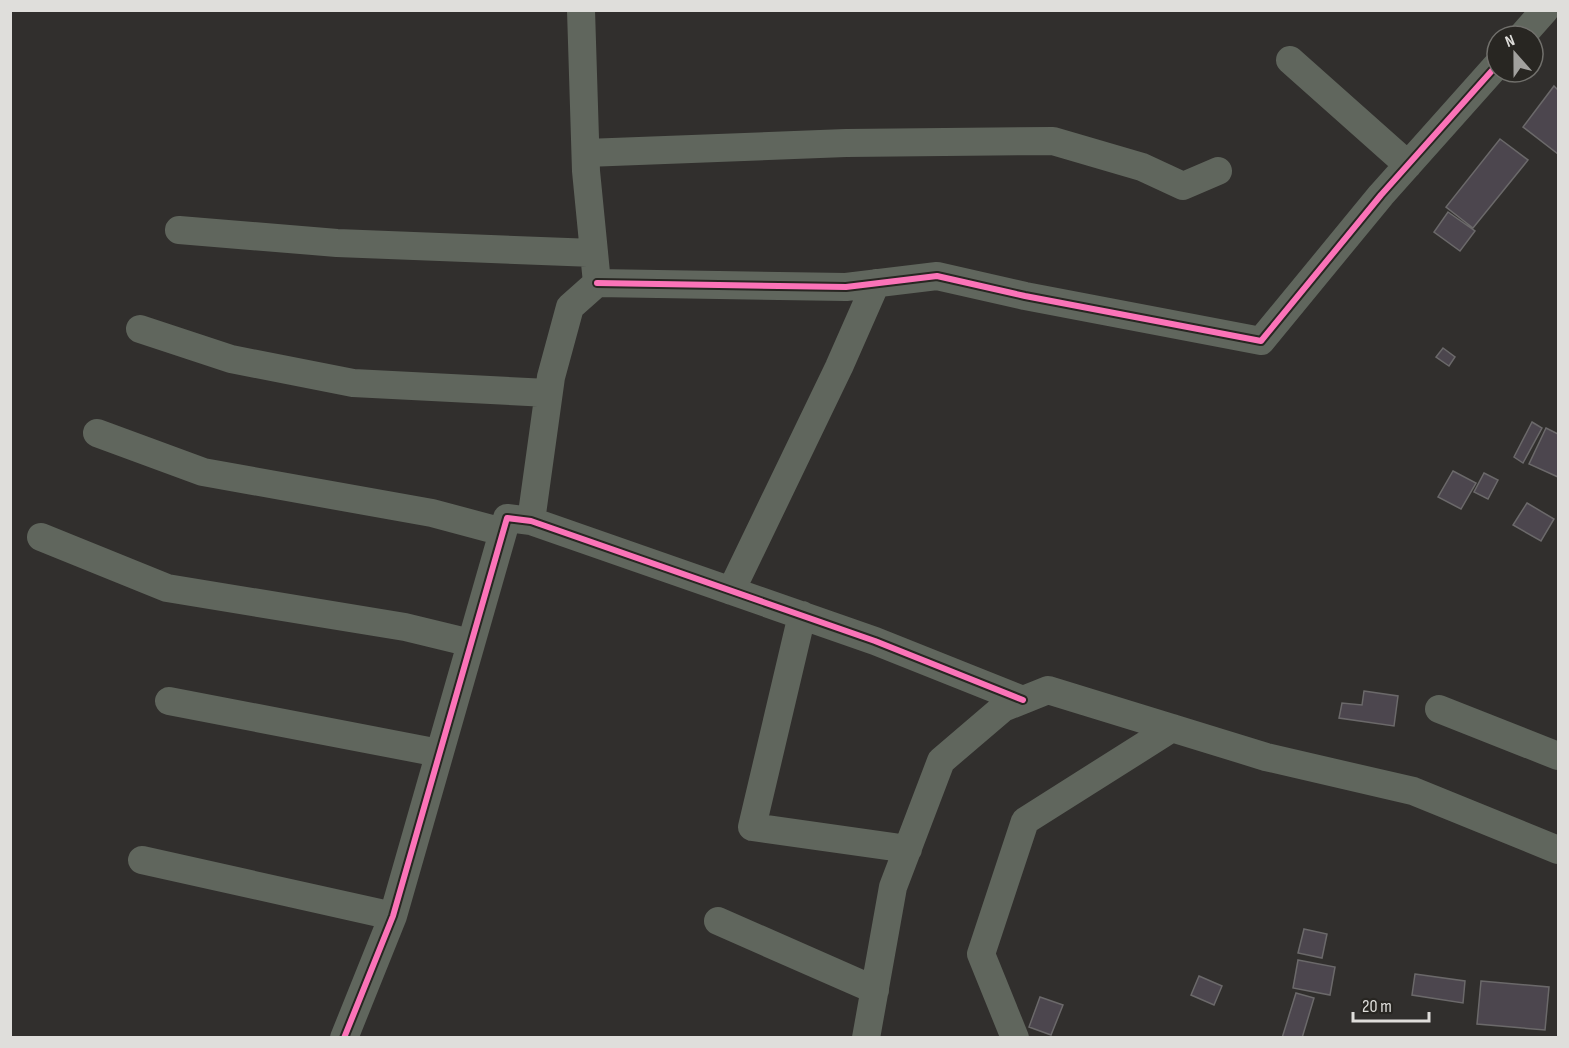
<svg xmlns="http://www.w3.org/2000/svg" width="1569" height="1048" font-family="'Sofia Sans Condensed',sans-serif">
<rect width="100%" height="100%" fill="#312f2d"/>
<!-- building -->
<path fill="#4c464e" stroke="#6b696a" stroke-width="1.5" d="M 1554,86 L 1558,90 L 1558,154 L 1523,127 Z
M 1500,139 L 1528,160 L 1473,228 L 1446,207 Z
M 1448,212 L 1475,231 L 1460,251 L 1434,232 Z
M 1443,348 L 1455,357 L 1449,366 L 1436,357 Z
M 1532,422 L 1542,428 L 1523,463 L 1514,457 Z
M 1546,428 L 1558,434 L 1558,477 L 1529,464 Z
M 1453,471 L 1476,483 L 1461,509 L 1438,497 Z
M 1484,473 L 1498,480 L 1488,499 L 1474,492 Z
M 1527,503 L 1554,519 L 1541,541 L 1513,525 Z
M 1364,691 L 1398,696 L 1394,726 L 1339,718 L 1342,703 L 1362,705 Z
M 1304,929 L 1327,934 L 1322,958 L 1298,953 Z
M 1298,960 L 1335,967 L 1330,995 L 1293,988 Z
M 1415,974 L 1465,981 L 1463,1003 L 1412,995 Z
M 1199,976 L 1222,986 L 1214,1005 L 1191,995 Z
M 1481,981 L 1549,987 L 1545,1030 L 1477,1024 Z
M 1296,993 L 1314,998 L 1302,1038 L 1282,1038 Z
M 1040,997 L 1063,1005 L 1051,1035 L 1029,1027 Z"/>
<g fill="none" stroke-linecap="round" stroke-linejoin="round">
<!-- minor -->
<path stroke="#60665d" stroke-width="28" d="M 1522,36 L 1545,10
M 1290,60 L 1408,165
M 586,153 L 846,143 L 1053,141 L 1142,167 L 1183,186 L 1218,171
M 179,230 L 337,243 L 594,253
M 597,283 L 846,287 L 937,276 L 1025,296 L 1261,341 L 1381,195 L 1497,65
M 140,329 L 231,359 L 353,383 L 548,393
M 97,433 L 203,472 L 432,513 L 503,532
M 531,521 L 551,377 L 570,307 L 597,283 L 586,171 L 581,10
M 41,537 L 167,588 L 405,627 L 471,643
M 731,591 L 839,367 L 876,283
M 802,615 L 752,827 L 908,849
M 169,701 L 439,753
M 1439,709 L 1558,756
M 142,860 L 393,916
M 718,921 L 875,990
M 344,1038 L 393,916 L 507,518 L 531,521 L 875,641 L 1023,700
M 866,1038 L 893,887 L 941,761 L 1003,708 L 1048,690 L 1266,757 L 1413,791 L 1558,850
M 1015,1038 L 981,954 L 1025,821 L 1172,728"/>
<!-- cycleway casing -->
<g stroke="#282622" stroke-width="10">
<path id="cycleway" d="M 597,283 L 846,287 L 937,276 L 1025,296 L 1261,341 L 1381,195 L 1497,65
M 344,1038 L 393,916 L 507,518 L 531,521 L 875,641 L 1023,700"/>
</g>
<!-- cycleway -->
<use href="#cycleway" stroke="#fb73b8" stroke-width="6"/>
</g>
<!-- border -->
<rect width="1569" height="1048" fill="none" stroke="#dfdedb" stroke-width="24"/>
<!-- north arrow -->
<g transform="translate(1515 54) rotate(339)"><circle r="28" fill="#282622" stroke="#71706c" stroke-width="1.5"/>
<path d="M0-4.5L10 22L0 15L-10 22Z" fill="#a2a19e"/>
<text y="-9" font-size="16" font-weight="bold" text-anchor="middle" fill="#dfdedb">N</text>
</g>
<!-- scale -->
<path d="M1353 1012v9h76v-9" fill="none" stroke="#dfdedb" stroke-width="3"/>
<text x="1362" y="1012" font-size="18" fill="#dfdedb" stroke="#282622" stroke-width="4.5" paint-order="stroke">20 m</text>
</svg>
